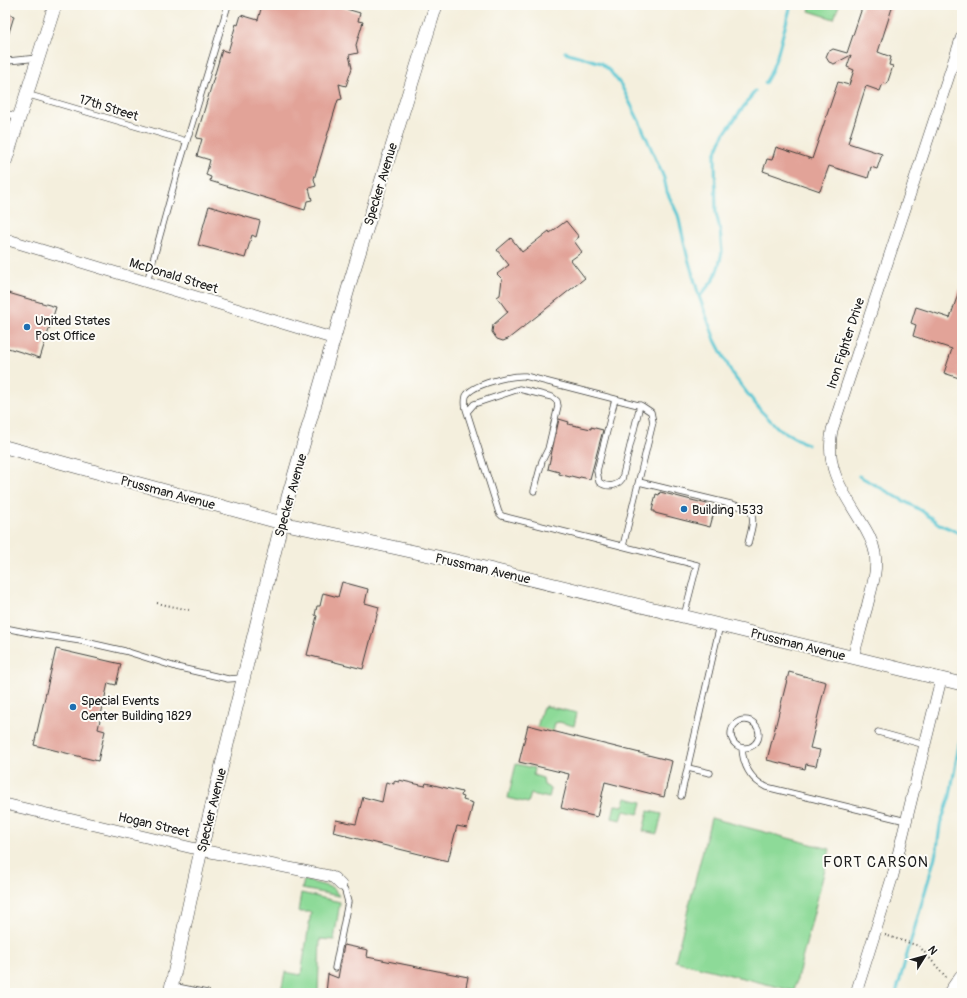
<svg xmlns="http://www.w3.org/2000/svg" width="967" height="998" font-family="Pangolin,sans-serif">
<rect width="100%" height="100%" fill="#fdfcf7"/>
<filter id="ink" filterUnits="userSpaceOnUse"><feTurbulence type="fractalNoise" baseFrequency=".025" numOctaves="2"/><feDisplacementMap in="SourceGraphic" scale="8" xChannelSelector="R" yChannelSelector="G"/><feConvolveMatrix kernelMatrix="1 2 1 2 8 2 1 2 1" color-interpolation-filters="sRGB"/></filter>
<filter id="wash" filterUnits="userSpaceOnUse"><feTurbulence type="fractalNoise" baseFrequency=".012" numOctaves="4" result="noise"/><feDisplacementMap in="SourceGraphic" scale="16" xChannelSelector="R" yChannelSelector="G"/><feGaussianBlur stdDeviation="0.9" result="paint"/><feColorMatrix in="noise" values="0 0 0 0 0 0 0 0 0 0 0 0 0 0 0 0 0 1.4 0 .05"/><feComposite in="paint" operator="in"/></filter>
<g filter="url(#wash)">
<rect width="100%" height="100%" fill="#f4efdd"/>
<!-- green -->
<path fill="#8dda98" stroke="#547b5a" d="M 811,5 L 839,5 L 834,19 L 809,11 Z
M 546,706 L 577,713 L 574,726 L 559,722 L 555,723 L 553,732 L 537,728 L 542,709 Z
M 516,764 L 534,768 L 533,775 L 543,778 L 544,785 L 551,789 L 549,798 L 531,794 L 528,803 L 508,798 Z
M 626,798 L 642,802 L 639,813 L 638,814 L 625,811 L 624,811 L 621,820 L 612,818 L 615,805 L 623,806 Z
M 648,811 L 662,814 L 657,834 L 643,831 Z
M 711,818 L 830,849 L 794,991 L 675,961 Z
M 304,880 L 330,887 L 333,888 L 339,896 L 302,889 Z
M 301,893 L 340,902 L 334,940 L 320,939 L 318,992 L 281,992 L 285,972 L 301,975 L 311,912 L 298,912 Z"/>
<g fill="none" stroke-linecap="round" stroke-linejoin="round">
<!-- stream -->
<path stroke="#5bc7d3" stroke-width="3" d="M 565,52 L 601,63 L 610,71 L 621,85 L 640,123 L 664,178 L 667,192 L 678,215 L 687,255 L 700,299 L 715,340 L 733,375 L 761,411 L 778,428 L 808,445
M 765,83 L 770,74 L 777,56 L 791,5
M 700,296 L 714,279 L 719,265 L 722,252 L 720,229 L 716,213 L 715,155 L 720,142 L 726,131 L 755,91
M 859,476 L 922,511 L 939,524 L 962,534
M 896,993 L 929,878 L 937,849 L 940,825 L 950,796 L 959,745 L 962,736"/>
</g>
<g id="blocks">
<!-- building -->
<path fill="#e2a398" d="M 262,5 L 333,5 L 360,13 L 358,21 L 363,22 L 356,45 L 358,53 L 349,55 L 352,68 L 346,86 L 339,84 L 342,99 L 338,100 L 314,179 L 316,186 L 309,188 L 312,200 L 307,201 L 305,210 L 210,181 L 211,177 L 206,175 L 210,160 L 197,156 L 202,139 L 196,138 L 222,50 L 228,52 L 236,24 L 238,25 L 241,15 L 258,20 Z
M 863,5 L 893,5 L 878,52 L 891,57 L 889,65 L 893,66 L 887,84 L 883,83 L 880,91 L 866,86 L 848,143 L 882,154 L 877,169 L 871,167 L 868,178 L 829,166 L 820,191 L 763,171 L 767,159 L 772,160 L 776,147 L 812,159 L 838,82 L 849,85 L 854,70 L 847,67 L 851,55 L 834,64 L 829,62 L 826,57 L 828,52 L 833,49 L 847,53 Z
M 5,13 L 14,16 L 7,39 L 5,39 Z
M 209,206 L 260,221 L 256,237 L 252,235 L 245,258 L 198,245 Z
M 566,221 L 579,237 L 574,241 L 582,252 L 571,260 L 585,278 L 508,339 L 503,341 L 497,339 L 492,332 L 493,325 L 508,312 L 497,297 L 500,295 L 502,279 L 497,274 L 509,265 L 497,250 L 511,238 L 522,252 L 549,231 L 550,233 Z
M 960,288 L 962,288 L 962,379 L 944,373 L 952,349 L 913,336 L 916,325 L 911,323 L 916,307 L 950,318 Z
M 5,292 L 56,307 L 40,358 L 5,347 Z
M 559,419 L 569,422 L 568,424 L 591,429 L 591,427 L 603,430 L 590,479 L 580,477 L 579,478 L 571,476 L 570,477 L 559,474 L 559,472 L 548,469 Z
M 660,492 L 711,505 L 710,507 L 715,508 L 710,527 L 655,513 L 655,511 L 652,511 L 656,494 L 659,495 Z
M 342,582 L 368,589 L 365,603 L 379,607 L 363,669 L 307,655 L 317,616 L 315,615 L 317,606 L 320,606 L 323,593 L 338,597 Z
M 56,649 L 121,664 L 116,685 L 108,683 L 98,729 L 105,731 L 98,761 L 34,745 Z
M 789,672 L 826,682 L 810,748 L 820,750 L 816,766 L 806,764 L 805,769 L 767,760 Z
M 528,725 L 672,761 L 664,797 L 605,782 L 597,817 L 561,808 L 569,774 L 519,762 Z
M 399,780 L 425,786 L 426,783 L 462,792 L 461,796 L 464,797 L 463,800 L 473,803 L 467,828 L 457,826 L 448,861 L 346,836 L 346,835 L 333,832 L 336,820 L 356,824 L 363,797 L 382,802 L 386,782 L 394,784 L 394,781 L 399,782 Z
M 344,945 L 368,950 L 367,957 L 468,977 L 465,992 L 463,992 L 463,993 L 326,993 L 328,974 L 338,978 Z"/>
</g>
</g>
<g filter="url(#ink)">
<use href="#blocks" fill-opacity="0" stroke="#3c3c39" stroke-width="1"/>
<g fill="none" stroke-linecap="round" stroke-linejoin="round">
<!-- service casing -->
<g stroke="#3c3c39" stroke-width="7">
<path id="service" d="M 5,69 L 8,61 L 38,58
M 26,94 L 186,141
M 5,113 L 19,117
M 147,282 L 178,170 L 228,5
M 615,399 L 597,471 L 599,482 C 607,488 616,487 622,479 L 640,405
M 467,412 L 474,404 L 519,389 L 552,397 L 557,401 L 558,406 L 548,449 L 542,461 L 534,491
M 639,482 L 747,508 C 758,516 750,532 748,544
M 623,546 L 653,422 L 651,412 L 642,406 L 525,376 C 512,375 472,384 466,396 C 465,400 465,405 466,409 L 499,513 L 502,516 L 697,565 L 684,616
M 5,628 L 35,634 L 81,641 L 125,651 L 176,667 L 228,679 L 242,678
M731 734a14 14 0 1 1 28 0a14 14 0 1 1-28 0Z
M 878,732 L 925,745
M 742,748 C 743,765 750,779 766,787 L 906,821
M 688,768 L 710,773
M 681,796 L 720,625
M 335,968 L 348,902 L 345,891 L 341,885
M 172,986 L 207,993"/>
</g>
<!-- minor casing -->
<g stroke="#3c3c39" stroke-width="12">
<path id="minor" d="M 5,239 L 335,339
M 853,657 C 858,640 862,624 867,607 C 871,589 878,572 875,553 C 873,541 867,531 860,520 C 842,490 825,468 832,430 L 962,36
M 5,804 L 201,850 L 329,876 L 334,878 L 341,885
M 856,993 L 893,875 L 941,679"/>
</g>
<!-- tertiary casing -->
<g stroke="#3c3c39" stroke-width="14">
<path id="tertiary" d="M 5,162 L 55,5
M 5,447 L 282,523 L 456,561 L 962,684
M 170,993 L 201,850 L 288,497 L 351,279 L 436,5"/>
</g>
<!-- secondary casing -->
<g stroke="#3c3c39" stroke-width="16">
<path id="secondary" d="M 951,993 L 962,977"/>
</g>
<!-- path -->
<path stroke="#3c3c39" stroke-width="2" stroke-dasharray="1 3" stroke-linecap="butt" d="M 157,603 L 189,610
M 885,935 L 919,946 L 946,977"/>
<!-- service -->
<use href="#service" stroke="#fff" stroke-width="5.5"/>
<!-- minor -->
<use href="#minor" stroke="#fff" stroke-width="11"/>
<!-- tertiary -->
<use href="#tertiary" stroke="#fff" stroke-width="13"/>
<!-- secondary -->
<use href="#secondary" stroke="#fff" stroke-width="15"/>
</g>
</g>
<!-- markers -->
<g fill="#1f6fb2" stroke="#fdfcf7" stroke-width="1.5">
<circle cx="27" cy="327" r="4"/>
<circle cx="684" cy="509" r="4"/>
<circle cx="73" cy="707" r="4"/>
</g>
<g text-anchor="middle" stroke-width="4" stroke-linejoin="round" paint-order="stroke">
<!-- street labels -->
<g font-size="13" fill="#1c1c1c" stroke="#fdfcf7">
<text transform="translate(109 107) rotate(17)" y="5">17th Street</text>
<text transform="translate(380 184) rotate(-73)" y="5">Specker Avenue</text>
<text transform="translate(174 275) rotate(17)" y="5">McDonald Street</text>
<text transform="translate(845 343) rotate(-72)" y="5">Iron Fighter Drive</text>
<text transform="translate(168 492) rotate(15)" y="5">Prussman Avenue</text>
<text transform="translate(290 495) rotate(-74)" y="5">Specker Avenue</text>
<text transform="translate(483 568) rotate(13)" y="5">Prussman Avenue</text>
<text transform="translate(798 644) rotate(14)" y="5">Prussman Avenue</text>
<text transform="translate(211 810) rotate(-76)" y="5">Specker Avenue</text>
<text transform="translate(154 824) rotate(13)" y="5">Hogan Street</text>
</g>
<!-- poi labels -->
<g font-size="13" fill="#1c1c1c" stroke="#fdfcf7" text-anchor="start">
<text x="35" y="325">United States<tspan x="35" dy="15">Post Office</tspan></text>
<text x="692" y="514">Building 1533</text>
<text x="81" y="705">Special Events<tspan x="81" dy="15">Center Building 1829</tspan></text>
</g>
<!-- quarter labels -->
<g font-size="15" letter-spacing="1" fill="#1c1c1c" stroke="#fdfcf7">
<text x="876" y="867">FORT CARSON</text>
</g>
</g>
<!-- margin -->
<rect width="967" height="998" fill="none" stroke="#fdfcf7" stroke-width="20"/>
<!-- north arrow -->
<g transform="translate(925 956) rotate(53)" stroke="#fdfcf7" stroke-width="3" paint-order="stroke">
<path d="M0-3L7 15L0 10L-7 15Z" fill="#1c1c1c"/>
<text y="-6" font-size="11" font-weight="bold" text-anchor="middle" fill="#1c1c1c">N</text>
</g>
</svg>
